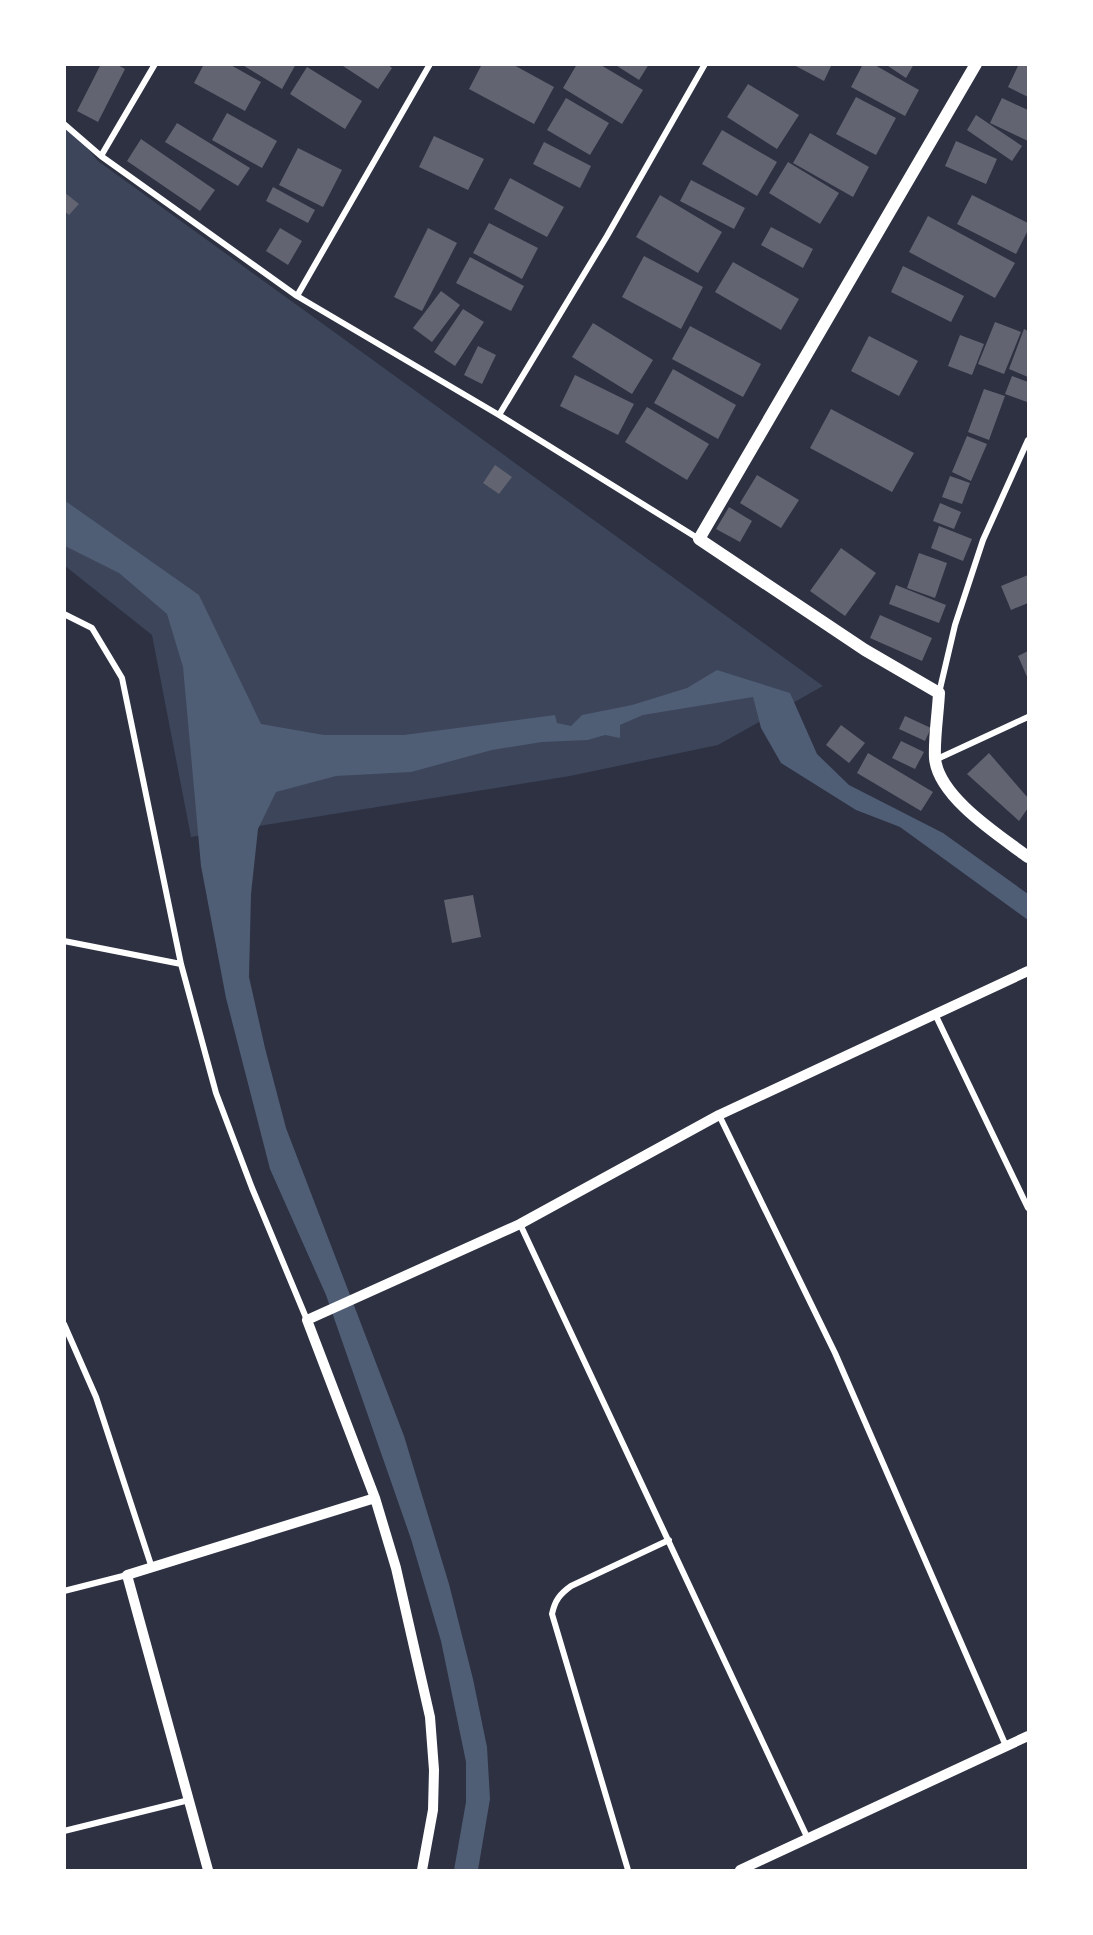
<svg xmlns="http://www.w3.org/2000/svg" width="1093" height="1935" font-family="Manrope,sans-serif">
<rect width="100%" height="100%" fill="#2d3142"/>
<!-- green -->
<path fill="#3c4559" d="M 64,119 L 98,161 L 823,686 L 718,745 L 570,776 L 191,837 L 152,635 L 65,566 Z"/>
<!-- water -->
<path fill="#4f5d75" d="M 64,500 L 199,595 L 261,724 L 324,735 L 404,735 L 555,715 L 557,723 L 571,726 L 582,715 L 632,705 L 687,688 L 717,670 L 790,693 L 817,754 L 849,785 L 943,833 L 1028,894 L 1028,920 L 900,827 L 856,810 L 781,763 L 761,728 L 753,697 L 643,715 L 620,725 L 620,738 L 605,735 L 588,740 L 542,742 L 492,750 L 411,772 L 336,776 L 276,792 L 258,829 L 251,894 L 249,977 L 265,1048 L 286,1128 L 404,1436 L 449,1584 L 473,1679 L 487,1747 L 490,1799 L 478,1870 L 454,1870 L 466,1802 L 466,1762 L 441,1641 L 411,1539 L 326,1295 L 270,1169 L 226,998 L 201,866 L 183,667 L 167,614 L 119,573 L 65,546 Z"/>
<!-- building -->
<path fill="#626471" d="M 101,64 L 116,64 L 125,69 L 98,122 L 77,111 Z
M 204,64 L 229,64 L 261,82 L 245,111 L 194,83 Z
M 241,64 L 296,64 L 282,89 Z
M 340,64 L 387,64 L 392,68 L 378,89 Z
M 482,64 L 512,64 L 554,87 L 534,124 L 469,89 Z
M 577,64 L 599,64 L 643,90 L 622,124 L 563,88 Z
M 614,64 L 649,64 L 639,80 Z
M 792,64 L 832,64 L 824,81 Z
M 863,64 L 873,64 L 919,90 L 905,116 L 851,87 Z
M 885,64 L 914,64 L 906,78 Z
M 1019,64 L 1028,64 L 1028,97 L 1008,87 Z
M 307,67 L 362,101 L 345,129 L 290,94 Z
M 748,84 L 799,115 L 777,149 L 727,117 Z
M 856,97 L 896,118 L 876,155 L 836,134 Z
M 566,98 L 609,123 L 590,155 L 547,130 Z
M 1002,98 L 1028,110 L 1028,141 L 990,123 Z
M 227,113 L 277,141 L 262,168 L 212,140 Z
M 976,115 L 1022,146 L 1012,161 L 967,130 Z
M 177,123 L 250,168 L 238,186 L 165,142 Z
M 722,130 L 777,162 L 757,196 L 702,164 Z
M 810,133 L 869,167 L 853,197 L 793,163 Z
M 434,136 L 484,159 L 468,190 L 419,167 Z
M 141,139 L 215,190 L 200,211 L 127,161 Z
M 956,141 L 997,159 L 986,184 L 945,166 Z
M 544,142 L 591,166 L 580,188 L 533,164 Z
M 298,148 L 342,170 L 323,207 L 279,185 Z
M 788,162 L 839,193 L 820,224 L 769,193 Z
M 510,178 L 564,207 L 547,237 L 494,209 Z
M 691,180 L 745,208 L 734,229 L 680,201 Z
M 273,187 L 315,210 L 308,223 L 266,201 Z
M 64,192 L 79,204 L 69,215 L 64,211 Z
M 660,195 L 722,232 L 698,273 L 636,237 Z
M 972,195 L 1028,223 L 1028,230 L 1016,254 L 957,224 Z
M 928,216 L 1015,263 L 995,298 L 909,252 Z
M 489,223 L 538,248 L 522,279 L 473,253 Z
M 771,227 L 813,249 L 803,268 L 761,245 Z
M 280,228 L 302,241 L 288,265 L 266,251 Z
M 428,228 L 457,243 L 422,311 L 394,297 Z
M 644,256 L 703,287 L 681,329 L 622,297 Z
M 470,257 L 524,286 L 511,311 L 456,283 Z
M 733,262 L 799,299 L 781,330 L 715,292 Z
M 903,266 L 964,296 L 951,322 L 891,292 Z
M 441,291 L 460,305 L 432,342 L 413,328 Z
M 463,309 L 484,322 L 455,366 L 434,352 Z
M 995,322 L 1021,332 L 1004,374 L 978,364 Z
M 593,323 L 653,360 L 632,394 L 572,357 Z
M 690,326 L 761,364 L 743,397 L 672,359 Z
M 1024,329 L 1028,331 L 1028,377 L 1009,369 Z
M 960,335 L 984,344 L 972,375 L 948,366 Z
M 869,336 L 918,361 L 899,396 L 851,371 Z
M 478,346 L 496,355 L 482,384 L 464,375 Z
M 673,369 L 736,405 L 718,439 L 654,403 Z
M 575,375 L 634,404 L 618,435 L 560,406 Z
M 1012,376 L 1028,382 L 1027,402 L 1005,394 Z
M 984,389 L 1005,396 L 989,440 L 968,432 Z
M 647,407 L 709,444 L 687,480 L 625,442 Z
M 831,409 L 914,453 L 892,492 L 810,448 Z
M 967,436 L 987,444 L 971,481 L 952,472 Z
M 495,465 L 512,477 L 499,494 L 483,483 Z
M 757,475 L 799,500 L 781,528 L 740,503 Z
M 950,476 L 970,483 L 962,504 L 942,497 Z
M 940,503 L 961,512 L 954,529 L 933,521 Z
M 729,507 L 752,521 L 740,542 L 716,529 Z
M 939,526 L 972,539 L 963,561 L 931,548 Z
M 841,548 L 876,573 L 845,616 L 810,591 Z
M 919,553 L 947,563 L 935,598 L 907,588 Z
M 1028,575 L 1028,603 L 1011,610 L 1001,586 Z
M 896,585 L 946,605 L 939,623 L 889,604 Z
M 880,615 L 932,638 L 922,661 L 870,638 Z
M 1028,651 L 1028,679 L 1018,656 Z
M 905,716 L 931,728 L 925,741 L 899,729 Z
M 841,725 L 865,743 L 849,763 L 826,745 Z
M 901,741 L 924,752 L 915,769 L 892,758 Z
M 868,753 L 933,792 L 921,811 L 857,773 Z
M 989,753 L 1028,798 L 1028,808 L 1019,821 L 967,774 Z
M 473,895 L 481,937 L 452,943 L 444,900 Z"/>
<g fill="none" stroke-linecap="round" stroke-linejoin="round">
<!-- minor -->
<path stroke="#fff" stroke-width="6" d="M 64,124 L 101,156 L 297,296 L 499,415 L 699,539
M 101,156 L 155,64
M 297,296 L 430,64
M 499,415 L 607,236 L 705,64
M 64,614 L 92,628 L 122,678 L 181,964 L 216,1093 L 252,1188 L 307,1320
M 939,693 L 955,625 L 983,540 L 1028,440
M 935,760 L 1028,717
M 64,941 L 181,964
M 935,1014 L 1028,1208
M 719,1115 L 835,1353 L 1006,1746
M 520,1224 L 808,1839
M 64,1324 L 96,1397 L 152,1568
M 64,1591 L 127,1575
M 64,1831 L 189,1800
M 628,1870 L 552,1614 C 555,1600 560,1594 571,1586 L 669,1540"/>
<!-- tertiary -->
<path stroke="#fff" stroke-width="10" d="M 208,1870 L 127,1575 L 375,1498
M 422,1870 L 433,1810 L 434,1770 L 430,1717 L 396,1568 L 375,1498 L 307,1320 L 520,1224 L 719,1115 L 1028,971
M 740,1870 L 1028,1736"/>
<!-- secondary -->
<path stroke="#fff" stroke-width="12" d="M 976,64 L 699,539 L 865,650 L 939,693 C 938,714 934,737 935,758 C 938,797 1000,836 1028,857"/>
</g>
<!-- border -->
<rect width="1093" height="1935" fill="none" stroke="#ffffff" stroke-width="132"/>
</svg>
